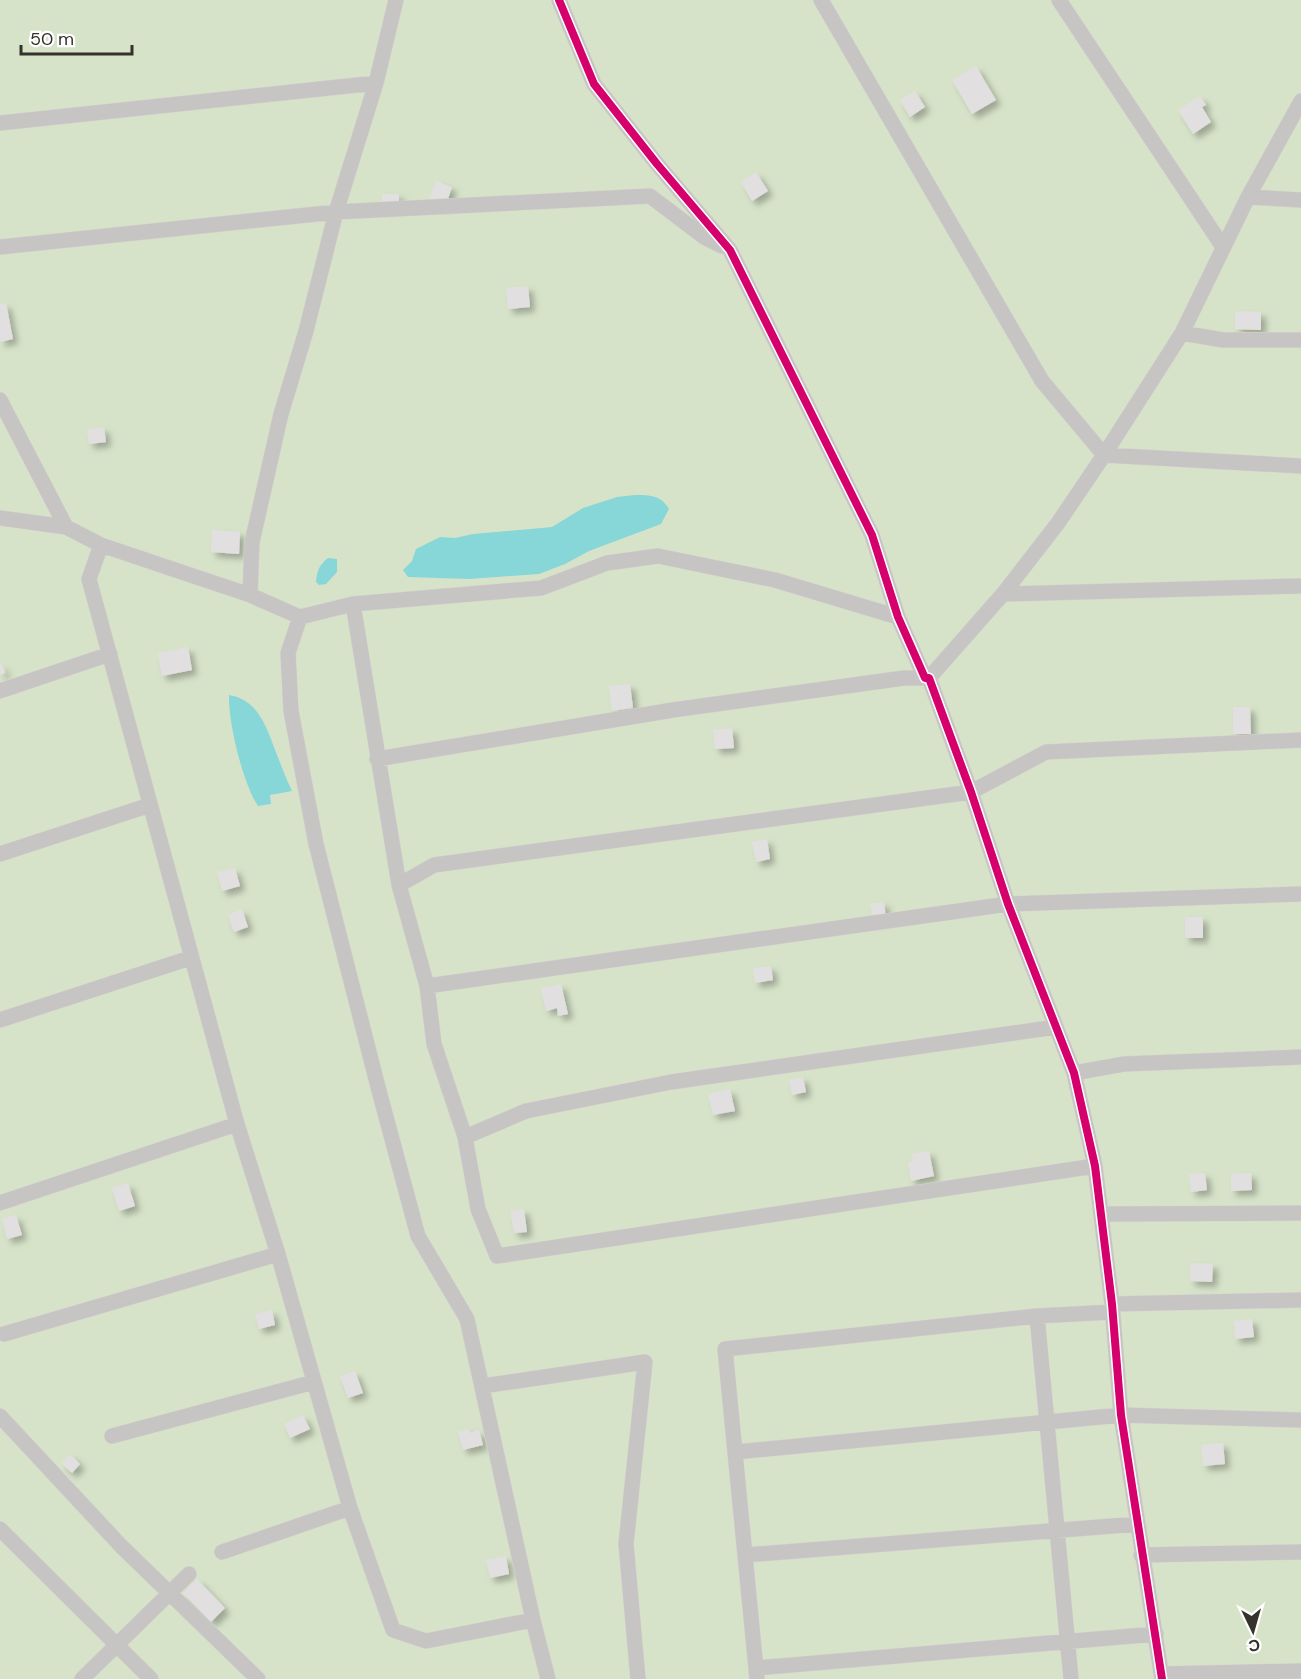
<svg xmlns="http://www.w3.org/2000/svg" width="1301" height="1679" font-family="'DM Sans',sans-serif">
<defs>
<filter id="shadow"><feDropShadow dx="5" dy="5" stdDeviation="3" flood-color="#0004"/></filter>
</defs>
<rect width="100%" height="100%" fill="#faf6f1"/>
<!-- green -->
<path fill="#d7e3c9" d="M 0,0 L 1301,0 L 1301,1679 L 0,1679 Z"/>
<!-- water -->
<path fill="#87d6d8" d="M 635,495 C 650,495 661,495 669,509 L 661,524 L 589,551 L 565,564 L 539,574 L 469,579 L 408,577 L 403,570 L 412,561 L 416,549 L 440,537 L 455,538 L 473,534 L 552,527 L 583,508 L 617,497 Z
M 328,558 L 337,559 L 337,572 L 326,584 L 319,585 L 316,582 C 317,571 319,565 328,558 Z
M 229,695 C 261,700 268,733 279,760 C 283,770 287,781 292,791 L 270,795 L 271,804 L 258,806 C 243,784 228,722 229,695 Z"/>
<!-- building -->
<path fill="#e2dfe0" filter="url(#shadow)" d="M 976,66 L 996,100 L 972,114 L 952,80 Z
M 915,91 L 925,107 L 910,117 L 900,100 Z
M 1200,96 L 1206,105 L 1202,107 L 1211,122 L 1193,134 L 1178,110 Z
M 756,172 L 768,191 L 752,201 L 741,182 Z
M 436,181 L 452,187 L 446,205 L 429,199 Z
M 382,194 L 399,194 L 399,207 L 382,207 Z
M 528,286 L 530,307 L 508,309 L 506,288 Z
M 6,303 L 13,339 L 0,342 L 0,304 Z
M 1235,311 L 1261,312 L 1261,330 L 1235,329 Z
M 104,427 L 106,442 L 89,444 L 87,430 Z
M 212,530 L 240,532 L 239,554 L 211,552 Z
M 188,647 L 192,670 L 162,676 L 158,653 Z
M 0,664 L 2,664 L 5,673 L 0,675 Z
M 630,684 L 633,708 L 612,711 L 609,686 Z
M 1233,707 L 1250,707 L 1251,734 L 1233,734 Z
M 732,728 L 734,748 L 715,749 L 713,730 Z
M 767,839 L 770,859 L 756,862 L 752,842 Z
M 235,868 L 240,886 L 222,891 L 217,872 Z
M 884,902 L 886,918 L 873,920 L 870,904 Z
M 242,909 L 248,927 L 234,932 L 228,915 Z
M 1185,917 L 1203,917 L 1203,938 L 1185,938 Z
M 771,966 L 773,980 L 755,983 L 753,968 Z
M 561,984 L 568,1014 L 558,1016 L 557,1008 L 546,1011 L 541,988 Z
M 803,1077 L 806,1092 L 792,1095 L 789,1080 Z
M 730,1089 L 735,1111 L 713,1115 L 708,1094 Z
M 929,1151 L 934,1176 L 911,1181 L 908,1162 L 913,1161 L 912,1154 Z
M 1205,1173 L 1207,1190 L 1191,1192 L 1189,1174 Z
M 1251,1173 L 1252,1190 L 1231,1191 L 1231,1174 Z
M 128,1183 L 135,1206 L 119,1211 L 112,1188 Z
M 524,1209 L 527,1232 L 514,1233 L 510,1211 Z
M 16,1215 L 22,1235 L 7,1239 L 2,1219 Z
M 1191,1263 L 1213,1264 L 1212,1282 L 1190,1281 Z
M 272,1310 L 275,1325 L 259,1329 L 255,1314 Z
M 1252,1319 L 1254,1337 L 1235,1339 L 1234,1321 Z
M 355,1371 L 363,1393 L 348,1398 L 340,1376 Z
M 303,1415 L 310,1429 L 290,1438 L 284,1424 Z
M 469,1429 L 470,1433 L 479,1430 L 483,1445 L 463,1450 L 458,1432 Z
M 1223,1443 L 1225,1464 L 1203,1466 L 1201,1445 Z
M 70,1454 L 80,1464 L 72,1473 L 61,1463 Z
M 506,1556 L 509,1574 L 490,1578 L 486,1560 Z
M 197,1579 L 225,1608 L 211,1622 L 183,1593 Z"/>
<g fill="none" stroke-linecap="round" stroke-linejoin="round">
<!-- minor casing -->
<g stroke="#d6d3cf" stroke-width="16">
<path id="minor" d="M 559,0 L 594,84 L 657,164 L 730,250 L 872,535 L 898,617 L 925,678 L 929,678 L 971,792 L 1008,904 L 1074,1073 L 1095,1166 L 1112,1304 L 1121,1415 L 1162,1679
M 821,0 L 1042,381 L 1104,455 L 1301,466
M 1059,0 L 1223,247
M 0,123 L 376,83
M 1248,197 L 1301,200
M 0,247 L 336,212 L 650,196 L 704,237 L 722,246
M 1182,333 L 1223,340 L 1301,340
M 0,400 L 66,527 L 101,545 L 250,595 L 300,617 L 353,604 L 541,588 L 607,563 L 658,556 L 775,580 L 898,617
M 0,518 L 66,527
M 101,545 L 89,579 L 237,1124 L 278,1254 L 350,1508 L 393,1630 L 426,1641 L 533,1620
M 1003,594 L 1301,586
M 250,595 L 252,542 L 281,414 L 306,331 L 336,212 L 376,83 L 396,0
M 353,604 L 399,885 L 427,986 L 434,1044 L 465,1137 L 478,1209 L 497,1256 L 1095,1166
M 300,617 L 288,653 L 291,711 L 316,844 L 378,1087 L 418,1236 L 467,1319 L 533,1620 L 548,1679
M 929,678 L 1003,594 L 1058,523 L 1104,455 L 1182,333 L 1248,197 L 1301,101
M 0,691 L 110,654
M 377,759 L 673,710 L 904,678 L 925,678
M 0,854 L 150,805
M 399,885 L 434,865 L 971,792 L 1046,752 L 1301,740
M 427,986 L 1008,904 L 1301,894
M 0,1020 L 190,958
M 1074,1073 L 1124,1064 L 1301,1057
M 465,1137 L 526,1111 L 671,1082 L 1056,1027
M 0,1203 L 237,1124
M 1101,1214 L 1301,1213
M 1112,1304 L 1301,1300
M 1037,1316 L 1071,1679
M 4,1334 L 278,1254
M 483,1386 L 645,1362 L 626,1544 L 638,1679
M 0,1416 L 121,1546 L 258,1679
M 112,1436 L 314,1382
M 735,1452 L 1121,1415 L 1301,1420
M 0,1529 L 151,1679
M 222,1552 L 350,1508
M 745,1555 L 1138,1524
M 1141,1555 L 1301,1552
M 756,1668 L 1156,1634
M 1162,1674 L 1301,1671
M 82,1679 L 189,1574
M 757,1679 L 725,1349 L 1037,1316 L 1112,1312"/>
</g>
<!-- minor -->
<use href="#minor" stroke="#c7c5c4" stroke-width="15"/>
<!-- cycleway casing -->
<g stroke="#fff" stroke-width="11">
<path id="cycleway" d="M 559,0 L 594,84 L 657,164 L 730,250 L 872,535 L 898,617 L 925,678 L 929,678 L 971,792 L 1008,904 L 1074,1073 L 1095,1166 L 1112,1304 L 1121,1415 L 1162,1679"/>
</g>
<!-- cycleway -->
<use href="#cycleway" stroke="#d6006c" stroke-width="8"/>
</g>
<!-- north arrow -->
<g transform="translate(1253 1631) rotate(175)" stroke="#ffffff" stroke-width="4.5" paint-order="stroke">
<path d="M0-4.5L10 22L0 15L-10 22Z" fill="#35322d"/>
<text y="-9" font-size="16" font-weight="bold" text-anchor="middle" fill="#35322d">С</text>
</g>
<!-- scale -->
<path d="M21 45v9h111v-9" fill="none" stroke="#35322d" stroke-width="3"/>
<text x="30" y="45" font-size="18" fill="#35322d" stroke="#ffffff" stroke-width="4.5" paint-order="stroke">50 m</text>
</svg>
